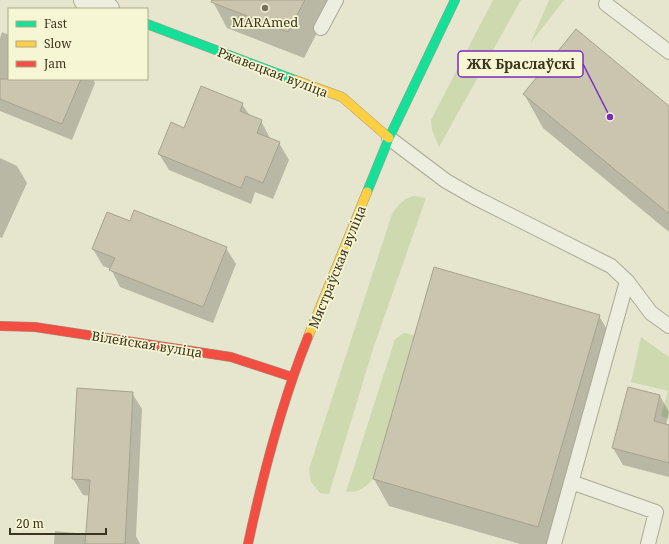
<svg xmlns="http://www.w3.org/2000/svg" width="669" height="544" font-family="'Noto Serif',serif">
<rect width="100%" height="100%" fill="#e6e6ce"/>
<!-- green -->
<path fill="#ced9b0" d="M 493,0 L 521,0 L 439,147 L 432,130 L 431,120 Z
M 549,0 L 564,0 L 530,44 Z
M 414,196 L 426,198 L 373,349 L 329,494 L 320,493 L 311,482 L 309,469 L 392,214 C 398,205 403,198 414,196 Z
M 404,333 L 414,335 L 373,479 C 364,489 359,492 346,492 L 395,339 Z
M 641,337 L 669,357 L 669,419 L 661,416 L 668,391 L 631,382 Z"/>
<!-- shadow -->
<path fill="#0003" d="M 212,0 L 334,0 L 304,58 L 227,28 Z
M 2,32 L 9,35 L 9,79 L 93,79 L 95,83 L 72,140 L 0,111 L 0,38 Z
M 524,94 L 669,107 L 669,232 L 543,128 Z
M 242,104 L 250,116 L 261,121 L 271,140 L 279,143 L 289,160 L 273,199 L 255,192 L 251,204 L 169,170 L 159,154 L 185,129 Z
M 0,158 L 17,166 L 27,183 L 2,238 L 0,237 Z
M 130,223 L 226,248 L 236,264 L 213,323 L 120,287 L 111,269 L 103,266 L 93,249 Z
M 599,316 L 615,343 L 557,544 L 520,544 L 389,506 L 374,479 Z
M 132,393 L 142,409 L 136,536 L 140,544 L 54,544 L 55,531 L 87,534 L 90,496 L 83,495 L 73,479 Z
M 660,396 L 669,412 L 666,425 L 669,426 L 669,477 L 623,465 L 613,448 Z"/>
<!-- building -->
<path fill="#cac5af" stroke="#a7a28d" d="M 212,0 L 305,0 L 288,32 L 211,2 Z
M 576,29 L 669,106 L 669,214 L 523,94 Z
M 0,79 L 81,79 L 62,124 L 0,99 Z
M 201,86 L 243,103 L 240,111 L 262,120 L 257,133 L 280,142 L 263,183 L 246,176 L 241,188 L 158,154 L 171,122 L 184,128 Z
M 134,210 L 227,247 L 203,307 L 109,270 L 115,258 L 92,249 L 107,212 L 130,221 Z
M 434,267 L 600,315 L 538,527 L 373,479 Z
M 628,387 L 660,395 L 654,421 L 669,425 L 669,463 L 612,448 Z
M 77,388 L 133,392 L 125,544 L 85,544 L 90,480 L 72,479 Z"/>
<g fill="none" stroke-linecap="round" stroke-linejoin="round">
<!-- lane casing -->
<g stroke="#abaa97" stroke-width="16">
<path id="lane" d="M 606,4 L 669,52
M 321,28 L 336,0
M 389,138 L 446,181 L 474,197 L 611,266 L 627,281 L 651,313 L 669,326
M 571,482 L 656,512 L 648,544
M 554,544 L 627,281"/>
</g>
<!-- street casing -->
<g stroke="#abaa97" stroke-width="24">
<path id="street" d="M 85,0 L 108,9"/>
</g>
<!-- fast casing -->
<g stroke="#9b9986" stroke-width="10">
<path id="fast" d="M 147,24 L 295,80
M 367,192 L 389,138 L 455,0"/>
</g>
<!-- slow casing -->
<g stroke="#9b9986" stroke-width="10">
<path id="slow" d="M 295,80 L 342,97 L 389,138
M 308,337 L 367,192"/>
</g>
<!-- jam casing -->
<g stroke="#9b9986" stroke-width="10">
<path id="jam" d="M 0,326 L 35,327 L 231,357 L 292,377
M 248,544 C 263,474 281,404 308,337"/>
</g>
<!-- lane -->
<use href="#lane" stroke="#eeeee0" stroke-width="14"/>
<!-- street -->
<use href="#street" stroke="#eeeee0" stroke-width="22"/>
<!-- fast -->
<use href="#fast" stroke="#16e098" stroke-width="9"/>
<!-- slow -->
<use href="#slow" stroke="#ffcf43" stroke-width="9"/>
<!-- jam -->
<use href="#jam" stroke="#f24e42" stroke-width="9"/>
</g>
<!-- markers -->
<circle fill="#77725c" stroke="#f7f6d4" stroke-width="1.5" cx="265" cy="8" r="4"/>
<g text-anchor="middle" stroke-width="3.5" stroke-linejoin="round" paint-order="stroke">
<!-- poi labels -->
<g font-size="13" fill="#3b341e" stroke="#f7f6d4">
<text x="265" y="27">MARAmed</text>
</g>
<!-- street labels -->
<g font-size="13" fill="#3b341e" stroke="#f7f6d4">
<text transform="translate(273 72) rotate(21)" y="5">Ржавецкая вуліца</text>
<text transform="translate(337 267) rotate(-68)" y="5">Мястраўская вуліца</text>
<text transform="translate(147 344) rotate(9)" y="5">Вілейская вуліца</text>
</g>
</g>
<!-- callouts -->
<path fill="none" stroke="#7b2cbf" stroke-width="1.5" d="M610 117L583 64"/>
<circle fill="#7b2cbf" stroke="#f7f6d4" stroke-width="1.5" cx="610" cy="117" r="4"/>
<rect fill="#f7f6d4" stroke="#7b2cbf" stroke-width="1.5" x="458" y="51" width="125" height="26" rx="4"/>
<g font-size="14" text-anchor="middle" font-weight="bold" fill="#3b341e">
<text x="521" y="69">ЖК Браслаўскі</text>
</g>
<!-- legend -->
<rect x="8" y="8" width="140" height="72" fill="#f7f6d4" stroke="#aca88b"/>
<rect x="16" y="21" width="20" height="6" fill="#16e098" stroke="#aca88b"/>
<text x="44" y="28" font-size="12" fill="#3b341e">Fast</text>
<rect x="16" y="41" width="20" height="6" fill="#ffcf43" stroke="#aca88b"/>
<text x="44" y="48" font-size="12" fill="#3b341e">Slow</text>
<rect x="16" y="61" width="20" height="6" fill="#f24e42" stroke="#aca88b"/>
<text x="44" y="68" font-size="12" fill="#3b341e">Jam</text>
<!-- scale -->
<path d="M10 528v6h96v-6" fill="none" stroke="#3b341e" stroke-width="2"/>
<text x="16" y="528" font-size="12" fill="#3b341e" stroke="#f7f6d4" stroke-width="3" paint-order="stroke">20 m</text>
</svg>
